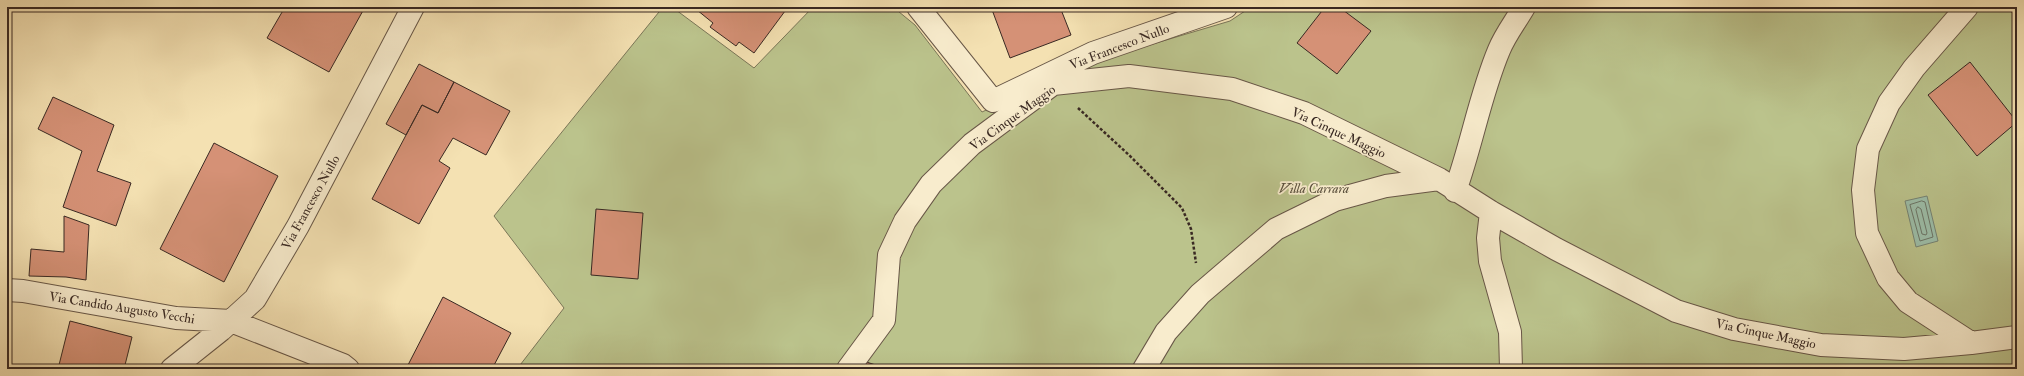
<svg xmlns="http://www.w3.org/2000/svg" width="2024" height="376" font-family="'IM FELL Double Pica',serif">
<rect width="100%" height="100%" fill="#f4e1b2"/>
<filter id="stains"><feTurbulence type="fractalNoise" baseFrequency=".005" numOctaves="4"/><feColorMatrix values="0 0 0 0 .2 0 0 0 0 .09 0 0 0 0 .02 0 0 0 .5 -.17"/></filter>
<radialGradient id="worn" r=".72"><stop offset=".6" stop-color="#630" stop-opacity="0"/><stop offset="1" stop-color="#630" stop-opacity=".3"/></radialGradient>
<!-- green -->
<path fill="#bbc38c" stroke="#7a7658" d="M 663,7 L 672,7 L 754,68 L 813,7 L 893,7 L 915,25 L 982,112 L 1082,65 L 1230,21 L 1251,7 L 2017,7 L 2017,369 L 517,369 L 564,308 L 494,216 Z"/>
<!-- water -->
<path fill="#9cbea9" stroke="#748273" d="M 1927,196 L 1938,241 L 1916,247 L 1905,201 Z"/>
<g fill="none" stroke-linecap="round" stroke-linejoin="round">
<!-- shore -->
<path stroke="#6a7466" stroke-width="1" d="M 1922,201 L 1925,202 L 1933,237 L 1920,241 L 1910,205 Z
M 1918,207 L 1921,209 L 1927,233 L 1926,235 L 1922,234 L 1916,210 Z"/>
</g>
<!-- building -->
<path fill="#d59176" stroke="#392923" d="M 285,7 L 365,7 L 329,72 L 267,38 Z
M 699,7 L 788,7 L 754,53 L 739,42 L 736,46 L 710,27 L 713,23 L 697,10 Z
M 991,7 L 1060,7 L 1071,35 L 1010,58 Z
M 1325,7 L 1339,7 L 1371,31 L 1337,74 L 1297,43 Z
M 2013,7 L 2017,7 L 2017,18 L 2010,10 Z
M 1970,62 L 2017,122 L 1977,156 L 1928,95 Z
M 419,64 L 454,82 L 438,113 L 422,105 L 406,135 L 386,124 Z
M 454,82 L 510,111 L 486,155 L 453,138 L 439,161 L 450,168 L 419,224 L 372,199 L 422,105 L 438,113 Z
M 53,97 L 114,125 L 97,171 L 131,183 L 116,226 L 63,207 L 82,151 L 38,129 Z
M 214,143 L 278,176 L 224,282 L 160,249 Z
M 596,209 L 643,213 L 638,279 L 591,275 Z
M 64,216 L 89,225 L 86,280 L 66,277 L 29,276 L 31,249 L 64,252 Z
M 443,297 L 511,333 L 492,369 L 416,369 L 408,365 Z
M 70,321 L 132,337 L 124,369 L 58,369 Z
M 860,360 L 882,367 L 890,369 L 860,369 Z"/>
<g fill="none" stroke-linecap="round" stroke-linejoin="round">
<!-- minor casing -->
<g stroke="#685747" stroke-width="24">
<path id="minor" d="M 918,7 L 993,101 L 1093,53 L 1226,7
M 1967,7 L 1914,68 L 1889,103 L 1868,149 L 1863,190 L 1867,233 L 1888,278 L 1908,302 L 1971,343 L 2017,337
M 1455,191 C 1472,144 1480,95 1499,50 C 1505,35 1516,21 1524,7
M 1491,212 L 1488,238 L 1490,261 L 1510,332 L 1511,369
M 7,290 L 23,291 L 176,318 L 231,321 L 343,365 L 348,369
M 172,369 L 221,330 L 255,299 L 298,226 L 413,7
M 848,369 L 884,320 L 889,255 L 905,221 L 931,184 L 972,144 L 1053,84 L 1129,76 L 1232,89 L 1304,113 L 1439,179 L 1491,212 L 1556,249 L 1676,311 L 1734,329 L 1821,345 L 1904,349 L 1971,343
M 1144,369 L 1166,332 L 1200,294 L 1276,229 L 1335,200 L 1386,186 L 1439,179"/>
</g>
<!-- path -->
<path stroke="#392923" stroke-width="2.5" stroke-dasharray="3 2" stroke-linecap="butt" d="M 1078,108 L 1129,155 L 1182,208 L 1191,229 L 1196,263"/>
<!-- minor -->
<use href="#minor" stroke="#f8eccd" stroke-width="22"/>
</g>
<g text-anchor="middle" stroke-width="3.5" stroke-linejoin="round" paint-order="stroke">
<!-- street labels -->
<g font-size="13" fill="#392923" stroke="#f8eccd">
<text transform="translate(1119 46) rotate(-21)" y="5">Via Francesco Nullo</text>
<text transform="translate(1012 117) rotate(-36)" y="5">Via Cinque Maggio</text>
<text transform="translate(1339 132) rotate(25)" y="5">Via Cinque Maggio</text>
<text transform="translate(310 202) rotate(-61)" y="5">Via Francesco Nullo</text>
<text transform="translate(122 307) rotate(9)" y="5">Via Candido Augusto Vecchi</text>
<text transform="translate(1766 333) rotate(12)" y="5">Via Cinque Maggio</text>
</g>
<!-- park labels -->
<g font-size="13" font-style="italic" fill="#5a503d" stroke="#f8eccd">
<text x="1314" y="193">Villa Carrara</text>
</g>
</g>
<!-- margin -->
<rect width="2024" height="376" fill="none" stroke="#f4e1b2" stroke-width="24"/>
<rect x="8" y="8" width="2008" height="360" fill="none" stroke="#392923" stroke-width="2"/>
<rect x="12" y="12" width="2000" height="352" fill="none" stroke="#392923"/>
<rect width="100%" height="100%" filter="url(#stains)"/>
<rect width="100%" height="100%" fill="url(#worn)"/>
</svg>
